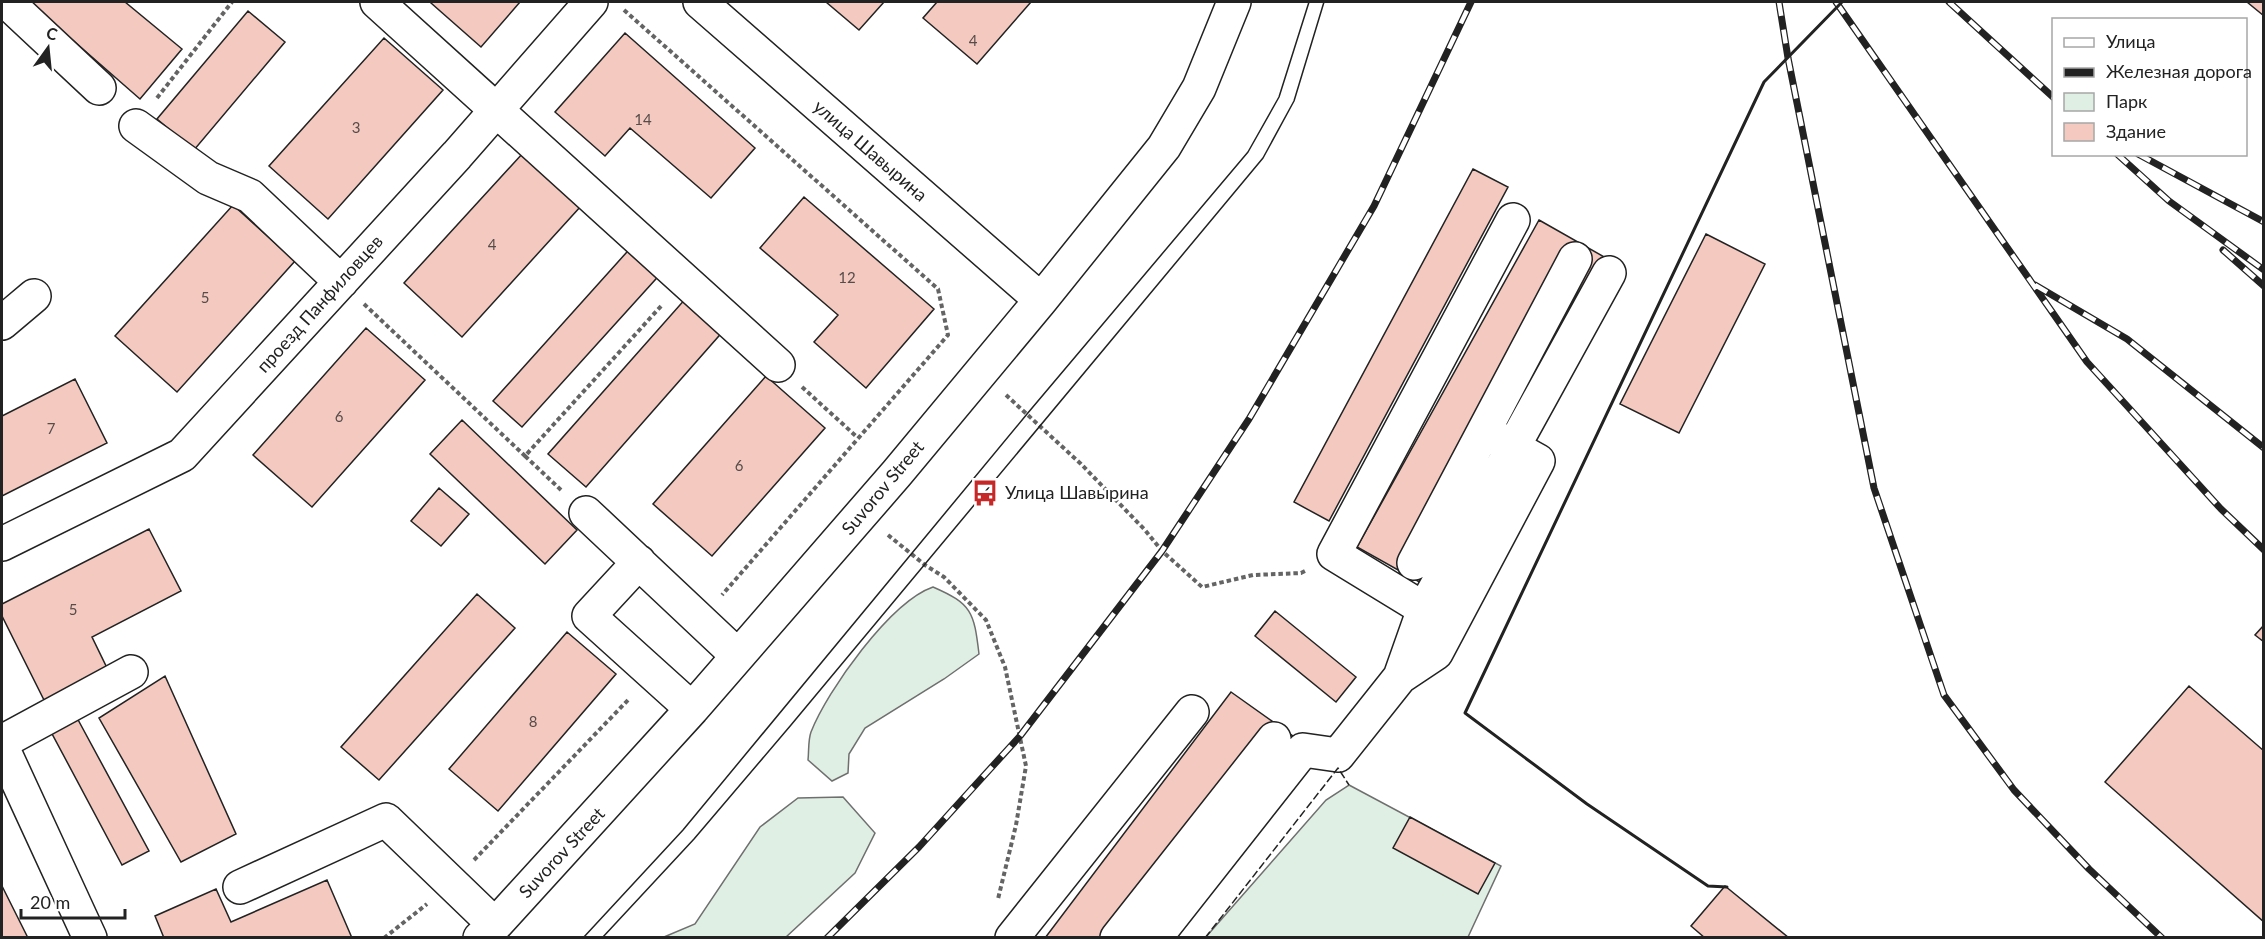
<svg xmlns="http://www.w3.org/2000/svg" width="2265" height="939" font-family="Lato,sans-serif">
<rect width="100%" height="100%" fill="#fff"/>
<!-- green -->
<path fill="#e0efe3" stroke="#6f6f6f" stroke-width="1.5" d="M 933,587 C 972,604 974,612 979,654 L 944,679 L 865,728 L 849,754 L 848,773 L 832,781 L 808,760 C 809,751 808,740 811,732 C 827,691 890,602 933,587 Z
M 1349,785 L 1501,866 L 1468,937 L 1205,938 L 1326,800 Z
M 843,797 L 875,833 L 855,873 L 786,937 L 664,937 L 695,924 L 760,827 L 798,798 Z"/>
<!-- building -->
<path fill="#f3c9c0" stroke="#222" stroke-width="1.5" d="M 29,2 L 125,2 L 182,49 L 140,99 Z
M 432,2 L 520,2 L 481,47 L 431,3 Z
M 826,2 L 884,2 L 859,30 Z
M 937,2 L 1031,2 L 977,64 L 923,18 Z
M 2247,2 L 2264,2 L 2264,16 Z
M 248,11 L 285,42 L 194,150 L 157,119 Z
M 625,33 L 755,148 L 711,198 L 630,128 L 605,156 L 555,112 Z
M 384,38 L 443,90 L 328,219 L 269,166 Z
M 523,153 L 581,206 L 462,337 L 404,283 Z
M 1473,169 L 1508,187 L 1329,521 L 1294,502 Z
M 804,197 L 934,309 L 866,388 L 814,342 L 838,315 L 760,248 Z
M 233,205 L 295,261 L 177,392 L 115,336 Z
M 1539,220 L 1606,258 L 1423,584 L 1357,547 Z
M 1706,234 L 1765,264 L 1679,433 L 1620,404 Z
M 635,243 L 664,270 L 522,427 L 493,401 Z
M 687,297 L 725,329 L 586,487 L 548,454 Z
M 366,328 L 425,380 L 312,507 L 253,455 Z
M 766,376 L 825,428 L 712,556 L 653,504 Z
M 75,379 L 107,443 L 2,496 L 2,416 Z
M 462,420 L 577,530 L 545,564 L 430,454 Z
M 439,488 L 469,514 L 441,546 L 411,521 Z
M 149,529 L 181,591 L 92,637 L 108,670 L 45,702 L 2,616 L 2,604 Z
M 477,594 L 515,628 L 379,780 L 341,747 Z
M 1275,611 L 1356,677 L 1336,702 L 1255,636 Z
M 2264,625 L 2264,642 L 2255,635 Z
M 567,632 L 616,674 L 498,811 L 449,769 Z
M 165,676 L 236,834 L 181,862 L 99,718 Z
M 2189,686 L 2264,751 L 2264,922 L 2105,782 Z
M 1231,692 L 1297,739 L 1138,938 L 1045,938 Z
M 76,716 L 149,851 L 122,865 L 50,730 Z
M 1410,817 L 1495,863 L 1478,894 L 1393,848 Z
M 327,880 L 352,938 L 164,938 L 155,916 L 216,889 L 231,922 Z
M 2,886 L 28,938 L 2,938 Z
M 1725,886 L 1789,938 L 1705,938 L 1691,926 Z"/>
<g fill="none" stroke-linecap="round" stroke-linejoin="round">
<!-- minor casing -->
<g stroke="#222" stroke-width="36">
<path id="minor" d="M 7,2 L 99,88
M 377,2 L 778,365
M 700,2 L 1041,300
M 136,126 L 208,178 L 250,196 L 341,282
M 2,323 L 34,296
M 586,513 L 738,656
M 2,544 L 182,455 L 457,155 L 591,2
M 639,562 L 589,616 L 692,709
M 1414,563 L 1575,259
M 1424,609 L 1334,554 L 1513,220
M 1400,677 L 1436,653 L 1538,461 L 1495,437
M 2,742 L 131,672
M 2,747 L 90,938
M 240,887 L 386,820 L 495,925
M 480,938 L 495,925 L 692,709 L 897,473 L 1041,300 L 1164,147 L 1199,88 L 1234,2
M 1012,938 L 1192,712
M 1117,938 L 1274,739
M 1155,938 L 1303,750 L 1338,755 L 1400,677 L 1424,609 L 1609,273"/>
</g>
<!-- path -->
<path stroke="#646464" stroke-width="4" stroke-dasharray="4.5 3" stroke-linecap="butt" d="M 624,10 L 938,289 L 948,335 L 722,595
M 157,98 L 232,2
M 364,304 L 525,456
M 802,387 L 857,437
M 1006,395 L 1081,464 L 1145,530 L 1162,551 L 1202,587 L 1253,575 L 1301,573 L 1305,571
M 561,490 L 525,456 L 662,305
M 888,535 L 925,565 L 944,577 L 986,620 L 1005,667 L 1026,766 L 1016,825 L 998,899
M 474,860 L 629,699
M 384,938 L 427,904"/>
<!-- minor -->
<use href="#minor" stroke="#fff" stroke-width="33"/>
<!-- tram -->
<path stroke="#222" stroke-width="1.5" d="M 583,938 L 683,830 L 1027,414 L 1248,152 L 1279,97 L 1309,2
M 602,938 L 694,839 L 791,725 L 1263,158 L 1294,101 L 1324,2"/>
<!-- rail casing -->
<g stroke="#222" stroke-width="7">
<path id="rail" d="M 1779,2 L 1788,58 L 1874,488 L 1944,695 L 2014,790 L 2089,869 L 2162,938
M 1836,2 L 2087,362 L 2221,509 L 2264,550
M 1949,2 L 2054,98
M 2117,154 L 2169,201 L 2264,270
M 2138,154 L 2264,222
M 2223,250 L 2264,286
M 2035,285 L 2127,339 L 2264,448
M 827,938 L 919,847 L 1020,736 L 1162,551 L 1249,419 L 1374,206 L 1471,2"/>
</g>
<!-- rail -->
<use href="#rail" stroke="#fff" stroke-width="4.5" stroke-dasharray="14" stroke-linecap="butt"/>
<!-- fence -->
<path stroke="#222" stroke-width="1.5" stroke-dasharray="8 3" stroke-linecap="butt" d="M 1205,938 L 1338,768 L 1349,785"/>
<!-- wall -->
<path stroke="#222" stroke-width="3" d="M 1727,887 L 1708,886 L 1587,804 L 1465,713 L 1764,82 L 1842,2"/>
</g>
<!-- icons -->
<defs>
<g id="bus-bare" transform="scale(2.07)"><path d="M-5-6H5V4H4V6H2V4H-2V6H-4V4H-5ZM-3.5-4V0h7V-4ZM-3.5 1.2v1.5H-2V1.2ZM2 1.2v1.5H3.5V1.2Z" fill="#c62828" stroke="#fff" stroke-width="2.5" paint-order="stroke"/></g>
</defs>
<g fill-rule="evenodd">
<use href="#bus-bare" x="985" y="493"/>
</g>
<g text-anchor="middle" stroke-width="4.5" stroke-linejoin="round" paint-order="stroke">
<!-- number labels -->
<g font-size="15" fill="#564c4a">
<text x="973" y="46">4</text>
<text x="643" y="125">14</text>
<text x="356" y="133">3</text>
<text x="492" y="250">4</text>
<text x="847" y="283">12</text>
<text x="205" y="303">5</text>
<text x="339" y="422">6</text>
<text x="51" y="434">7</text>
<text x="739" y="471">6</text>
<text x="73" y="615">5</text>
<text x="533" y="727">8</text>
</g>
<!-- street labels -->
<g font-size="18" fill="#222" stroke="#fff">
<text transform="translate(870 151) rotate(41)" y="6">улица Шавырина</text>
<text transform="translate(320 304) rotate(-48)" y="6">проезд Панфиловцев</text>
<text transform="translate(883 488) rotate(-50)" y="6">Suvorov Street</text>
<text transform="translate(562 853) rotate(-47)" y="6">Suvorov Street</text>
</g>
<!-- poi labels -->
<g font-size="18" fill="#222" stroke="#fff" text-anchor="start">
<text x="1005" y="499">Улица Шавырина</text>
</g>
</g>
<!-- border -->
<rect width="2265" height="939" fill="none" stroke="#222222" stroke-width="6"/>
<!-- legend -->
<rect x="2052" y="18" width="195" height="138" fill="#ffffff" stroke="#a7a7a7" stroke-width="1.5"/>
<rect x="2064" y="38" width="30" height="9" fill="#ffffff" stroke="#a7a7a7" stroke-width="1.5"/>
<text x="2106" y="48" font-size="18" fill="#222222">Улица</text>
<rect x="2064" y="68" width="30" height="9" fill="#222222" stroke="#a7a7a7" stroke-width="1.5"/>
<text x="2106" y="78" font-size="18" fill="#222222">Железная дорога</text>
<rect x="2064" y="93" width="30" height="18" fill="#e0efe3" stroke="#a7a7a7" stroke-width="1.5"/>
<text x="2106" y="108" font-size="18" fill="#222222">Парк</text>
<rect x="2064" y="123" width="30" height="18" fill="#f3c9c0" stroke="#a7a7a7" stroke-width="1.5"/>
<text x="2106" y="138" font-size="18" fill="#222222">Здание</text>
<!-- north arrow -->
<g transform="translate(48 48) rotate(15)" stroke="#ffffff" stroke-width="4.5" paint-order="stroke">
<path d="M0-4.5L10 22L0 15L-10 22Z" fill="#222222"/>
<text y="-9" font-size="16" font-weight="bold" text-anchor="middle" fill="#222222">С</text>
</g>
<!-- scale -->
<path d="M21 909v9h104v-9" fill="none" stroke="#222222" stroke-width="3"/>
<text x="30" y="909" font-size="18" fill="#222222" stroke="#ffffff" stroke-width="4.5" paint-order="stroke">20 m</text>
</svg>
